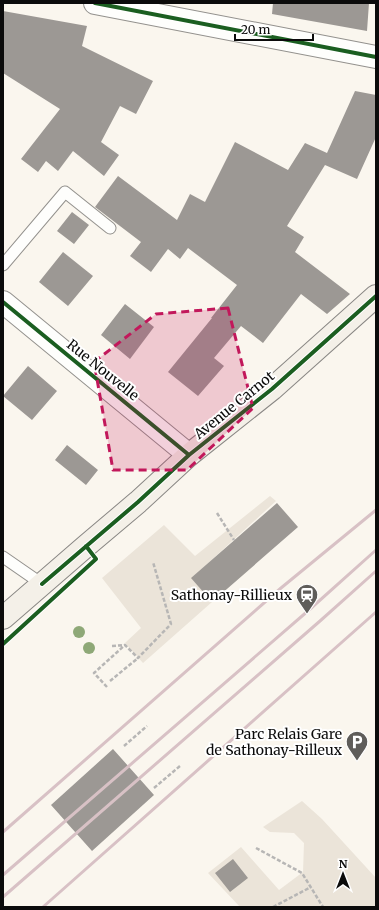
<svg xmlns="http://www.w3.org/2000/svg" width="379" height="910" font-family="Merriweather,serif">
<rect width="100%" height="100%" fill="#faf6ee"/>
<!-- plaza -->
<path fill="#ebe4d9" d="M 270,496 L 276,501 L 193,577 L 212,602 L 143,663 L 125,643 L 141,628 L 102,578 L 164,525 L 195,556 Z
M 302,801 L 322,819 L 376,878 L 376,907 L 240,907 L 208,873 L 241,847 L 279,890 L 303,872 L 304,843 L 294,833 L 270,832 L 263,827 Z"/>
<!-- building -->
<path fill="#9c9894" d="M 273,3 L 369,3 L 367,31 L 272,14 Z
M 3,11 L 87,26 L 82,46 L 153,81 L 136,114 L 120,106 L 101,142 L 119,155 L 104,176 L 73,151 L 58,171 L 46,161 L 38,172 L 21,159 L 60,109 L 3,73 Z
M 355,91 L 376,95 L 376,137 L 357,179 L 325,165 L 287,226 L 304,237 L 295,252 L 350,294 L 327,314 L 301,294 L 263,343 L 241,326 L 214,358 L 224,366 L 198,396 L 168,372 L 212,318 L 211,318 L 237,285 L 188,248 L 180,259 L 168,249 L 151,272 L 130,256 L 141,242 L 95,207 L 118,176 L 177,220 L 190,194 L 205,202 L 235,142 L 288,170 L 305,143 L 327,153 Z
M 72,212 L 89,225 L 74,244 L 57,231 Z
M 63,252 L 93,276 L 68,306 L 39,282 Z
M 125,304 L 154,327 L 130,359 L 101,335 Z
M 28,366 L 57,391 L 32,420 L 3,396 Z
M 67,445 L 98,470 L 86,485 L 55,460 Z
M 277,503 L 298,527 L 212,602 L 191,578 Z
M 113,749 L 154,795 L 92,851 L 51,805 Z
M 233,859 L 248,878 L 230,892 L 215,873 Z"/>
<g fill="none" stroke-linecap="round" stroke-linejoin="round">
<!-- lane casing -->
<g stroke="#93918d" stroke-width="13">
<path id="lane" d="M 3,265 L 65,192 L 110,228
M 3,557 L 42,584"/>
</g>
<!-- street casing -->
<g stroke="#93918d" stroke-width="24">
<path id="street" d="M 95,3 L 376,57
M 3,302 L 189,455"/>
</g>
<!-- secondary casing -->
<g stroke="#898784" stroke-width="24">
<path id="secondary" d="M 3,618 L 86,546 L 138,502 L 189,455 L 272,389 L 376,296"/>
</g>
<!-- path -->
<path stroke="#b7b6b5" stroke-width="2.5" stroke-dasharray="4 2" stroke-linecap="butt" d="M 217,513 L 234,540
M 112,646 L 125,645 L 138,658 L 171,624 L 153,562
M 110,681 L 138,658
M 107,687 L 94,673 L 125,645
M 124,746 L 147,726
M 154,788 L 180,766
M 256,848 L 302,873 L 323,907
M 273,907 L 311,887"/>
<!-- lane -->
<use href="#lane" stroke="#fefefc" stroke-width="11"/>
<!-- street -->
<use href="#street" stroke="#fefefc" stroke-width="22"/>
<!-- secondary -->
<use href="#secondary" stroke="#f4f0e8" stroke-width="22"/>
<!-- rail -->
<path stroke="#d8c1c5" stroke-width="3" d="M 3,832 L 281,588 L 376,510
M 3,875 L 309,610 L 376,550
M 3,897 L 320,621 L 376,571
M 43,907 L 376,612"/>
<!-- cycleway casing -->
<g stroke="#fff" stroke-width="6">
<path id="cycleway" d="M 95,3 L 376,57
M 3,302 L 189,455
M 42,584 L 138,502 L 189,455 L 272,389 L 376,296
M 3,644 L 96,559 L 86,546"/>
</g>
<!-- cycleway -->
<use href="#cycleway" stroke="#1b5e20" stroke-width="4"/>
</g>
<!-- trees -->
<g fill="#8ea877">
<circle cx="79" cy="632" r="6"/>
<circle cx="89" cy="648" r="6"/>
</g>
<!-- marked area -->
<path fill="#c2185b" fill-opacity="0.2" stroke="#c2185b" stroke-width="3" stroke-dasharray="8 5" stroke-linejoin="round" d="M 228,308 L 253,408 L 187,470 L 113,470 L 94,362 L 156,314 Z"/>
<!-- icons -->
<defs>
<g id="station-pin" transform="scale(1.15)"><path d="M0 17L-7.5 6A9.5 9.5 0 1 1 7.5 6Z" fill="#5f5d5a" stroke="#fff"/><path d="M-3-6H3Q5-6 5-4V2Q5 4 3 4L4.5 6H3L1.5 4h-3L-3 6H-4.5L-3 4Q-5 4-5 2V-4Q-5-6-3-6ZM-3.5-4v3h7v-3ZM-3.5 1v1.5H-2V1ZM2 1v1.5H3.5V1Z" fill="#fff"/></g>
<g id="parking-pin" transform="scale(1.15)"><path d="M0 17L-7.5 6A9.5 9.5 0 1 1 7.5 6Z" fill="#5f5d5a" stroke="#fff"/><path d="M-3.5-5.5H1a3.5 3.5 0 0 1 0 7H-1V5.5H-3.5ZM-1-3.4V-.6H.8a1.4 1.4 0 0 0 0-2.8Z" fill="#fff"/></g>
</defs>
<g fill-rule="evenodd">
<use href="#station-pin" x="307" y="595"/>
<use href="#parking-pin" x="357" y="742"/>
</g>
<g text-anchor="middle" stroke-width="4" stroke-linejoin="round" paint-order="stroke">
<!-- street labels -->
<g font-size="14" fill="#0b0b0b" stroke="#fff">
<text transform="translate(103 370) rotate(39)" y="5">Rue Nouvelle</text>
<text transform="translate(234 405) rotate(-39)" y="5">Avenue Carnot</text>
</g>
<!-- poi labels -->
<g font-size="14" fill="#0b0b0b" stroke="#fff" text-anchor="end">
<text x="292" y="600">Sathonay-Rillieux</text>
<text x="342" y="739">Parc Relais Gare<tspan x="342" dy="16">de Sathonay-Rilleux</tspan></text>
</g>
</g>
<!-- border -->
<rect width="379" height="910" fill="none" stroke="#0b0b0b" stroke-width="8"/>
<!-- north arrow -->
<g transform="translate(343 874)" stroke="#ffffff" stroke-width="3" paint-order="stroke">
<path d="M0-3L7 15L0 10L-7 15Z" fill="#0b0b0b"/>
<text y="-6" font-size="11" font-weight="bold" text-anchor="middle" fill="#0b0b0b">N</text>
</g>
<!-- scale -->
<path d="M235 34v6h78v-6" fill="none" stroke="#0b0b0b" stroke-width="2"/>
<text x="241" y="34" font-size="12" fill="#0b0b0b" stroke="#ffffff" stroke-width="3" paint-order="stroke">20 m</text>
</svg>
